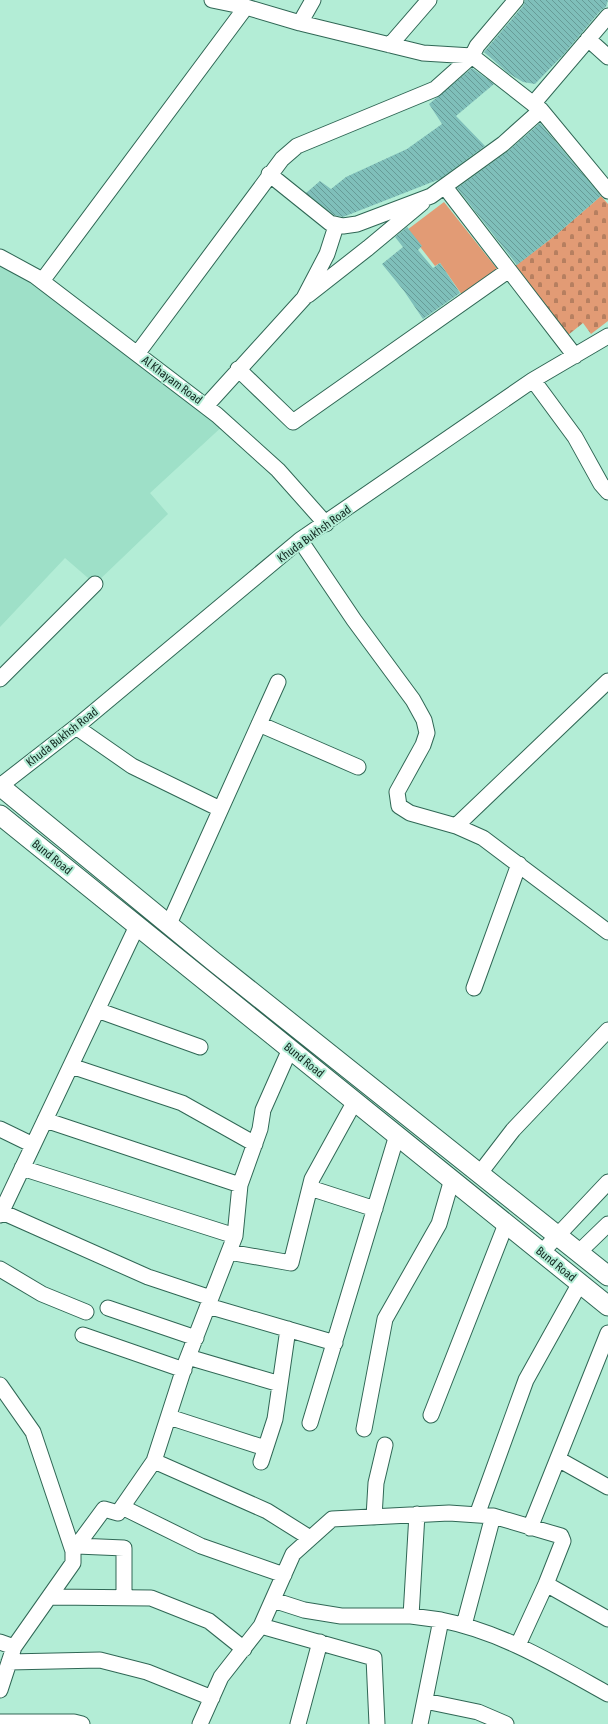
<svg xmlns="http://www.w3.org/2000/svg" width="608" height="1724" font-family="'Asap Condensed',sans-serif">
<defs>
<pattern id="cemetery-stones" width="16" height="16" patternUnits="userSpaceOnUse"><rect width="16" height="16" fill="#e29b75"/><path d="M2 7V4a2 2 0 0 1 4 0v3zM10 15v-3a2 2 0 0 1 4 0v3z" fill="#b67f60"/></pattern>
<pattern id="building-back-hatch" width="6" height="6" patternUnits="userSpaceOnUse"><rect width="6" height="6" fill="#7fbfba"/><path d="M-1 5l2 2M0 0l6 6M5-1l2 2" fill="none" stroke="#679b97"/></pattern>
</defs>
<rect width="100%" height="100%" fill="#b3edd6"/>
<!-- built -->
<path fill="#9ee0c8" d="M 0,261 L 42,281 L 226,423 L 150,493 L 168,514 L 95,584 L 65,558 L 0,627 Z"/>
<!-- cemetery -->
<path fill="url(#cemetery-stones)" d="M 601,196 L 608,204 L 608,321 L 591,334 L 583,323 L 568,335 L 510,270 L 557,234 Z"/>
<!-- park -->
<path fill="#e29b75" d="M 444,202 L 498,270 L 462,295 L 440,263 L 435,266 L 407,230 Z"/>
<!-- building -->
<path fill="url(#building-back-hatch)" d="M 525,0 L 608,0 L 606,7 L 601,10 L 563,55 L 535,84 L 523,82 L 508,73 L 484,52 L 523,6 Z
M 472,68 L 494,84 L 456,116 L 485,146 L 440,179 L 343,217 L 334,215 L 306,193 L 320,181 L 331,189 L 346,177 L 407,149 L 442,124 L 429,104 Z
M 540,123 L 601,196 L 557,234 L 517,265 L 457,188 L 508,151 Z
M 407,227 L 422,246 L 418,250 L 433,268 L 440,263 L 460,293 L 423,319 L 404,291 L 382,264 L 403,247 L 395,237 Z"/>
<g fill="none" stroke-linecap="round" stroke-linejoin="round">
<!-- minor casing -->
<g stroke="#306755" stroke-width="17">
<path id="minor" d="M 212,0 L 246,7 L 300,23 L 423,53 L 472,56 L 541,110 L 608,191
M 300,23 L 313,0
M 588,39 L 608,57
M 390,45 L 429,0
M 533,104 L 608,16
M 269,174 L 330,223 L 343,226 L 357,224 L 431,196 L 503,144 L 541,110
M 445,187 L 575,356
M 0,257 L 35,276 L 217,415 L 278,470 L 326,524
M 42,281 L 246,7
M 308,295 L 368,248 L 422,203
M 137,354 L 282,159 L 297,146 L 435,89 L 472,56 L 477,46 L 516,0
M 238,369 L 293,422 L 509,270
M 533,380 L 575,437 L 601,484 L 608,492
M 206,406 L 304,298 L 327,254 L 336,226
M 300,540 L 354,620 L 413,700 L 424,720 L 427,733 L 423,745 L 397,792 L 399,806 L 410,813 L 456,826 L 483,838 L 608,932
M 0,679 L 95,584
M 259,724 L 358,767
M 76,727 L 132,766 L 220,809
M 0,786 L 76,727 L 300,540 L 533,380 L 608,336
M 456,826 L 608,681
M 169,924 L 278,682
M 474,988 L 519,864
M 97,1010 L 200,1047
M 71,1066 L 182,1103 L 255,1144
M 45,1120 L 240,1185
M 0,1129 L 33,1145
M 22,1168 L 235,1236
M 480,1173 L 513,1130 L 608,1030
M 310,1188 L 375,1209
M 2,1212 L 148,1277 L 211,1298
M 0,1215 L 137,926
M 229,1252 L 291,1263 L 312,1179 L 355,1101
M 542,1252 L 608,1182
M 579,1252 L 608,1224
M 0,1269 L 42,1294 L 86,1312
M 208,1306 L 335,1343
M 108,1308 L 196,1338
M 83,1335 L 184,1370
M 188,1357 L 280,1384
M 0,1385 L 33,1432 L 73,1551 L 73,1563 L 14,1647 L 0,1690
M 431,1415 L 506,1224
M 169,1417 L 265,1448
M 310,1423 L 397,1135
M 364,1429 L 385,1319 L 439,1224 L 452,1179
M 558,1459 L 608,1487
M 154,1461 L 267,1511 L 310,1538
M 261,1462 L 275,1419 L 288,1329
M 122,1507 L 201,1546 L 284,1575
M 477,1515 L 526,1380 L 580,1283
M 374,1517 L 376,1483 L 385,1445
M 530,1528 L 608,1333
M 77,1546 L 124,1548 L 124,1598
M 73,1551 L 104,1509 L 118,1513 L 154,1461 L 186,1362 L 235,1236 L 240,1185 L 260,1129 L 263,1110 L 290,1049
M 546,1584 L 608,1619
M 51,1597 L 151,1598 L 209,1621 L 244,1649
M 273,1600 L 304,1610 L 341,1616 L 411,1616 L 441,1620 L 420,1724
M 411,1616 L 417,1514
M 441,1620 C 502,1632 554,1664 608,1694
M 464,1625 L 493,1516
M 261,1626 L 374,1658 L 377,1724
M 0,1642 L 14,1647
M 9,1662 L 100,1660 L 147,1672 L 212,1698
M 425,1701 L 478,1712 L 506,1724
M 0,1722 L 74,1722 L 82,1724
M 200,1724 L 221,1677 L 261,1626 L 293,1554 L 332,1519 L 449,1513 L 493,1516 L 561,1536 L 563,1541 L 546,1584 L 518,1645
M 298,1724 L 320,1642"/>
</g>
<!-- major casing -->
<g stroke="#306755" stroke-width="21">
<path id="major" d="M 0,786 L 213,961 L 608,1276
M 0,815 L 608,1306"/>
</g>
<!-- minor -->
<use href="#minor" stroke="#fff" stroke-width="15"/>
<!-- major -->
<use href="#major" stroke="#fff" stroke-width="19"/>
</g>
<g text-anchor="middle" stroke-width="4" stroke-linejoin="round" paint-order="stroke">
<!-- street labels -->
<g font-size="12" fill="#142b23" stroke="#b3edd6">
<text transform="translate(172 380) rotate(37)" y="4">Al Khayam Road</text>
<text transform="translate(314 534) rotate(-36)" y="4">Khuda Bukhsh Road</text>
<text transform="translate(62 737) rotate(-38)" y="4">Khuda Bukhsh Road</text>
<text transform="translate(52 857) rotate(39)" y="4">Bund Road</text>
<text transform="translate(304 1060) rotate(39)" y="4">Bund Road</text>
<text transform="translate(556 1264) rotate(39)" y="4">Bund Road</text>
</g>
</g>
</svg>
